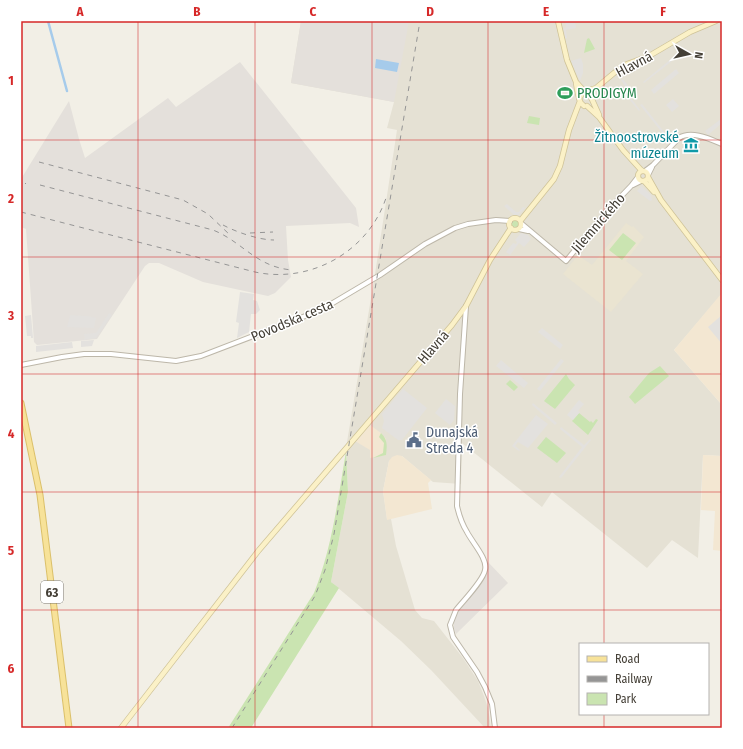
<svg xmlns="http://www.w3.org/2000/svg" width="743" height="749" font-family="'Fira Sans Condensed',sans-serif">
<rect width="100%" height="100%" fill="#f2efe6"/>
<!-- residential -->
<path fill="#e5e1d4" d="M 301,21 L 722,21 L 722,294 L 674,350 L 722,405 L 722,456 L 703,455 L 698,558 L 672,540 L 647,568 L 552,492 L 542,507 L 462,443 L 461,484 L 433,482 L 402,456 L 389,461 L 383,491 L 387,519 L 391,519 L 396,546 L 415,610 L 422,618 L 434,621 L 463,658 L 478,681 L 484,696 L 488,708 L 491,728 L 485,728 L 431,670 L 401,641 L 331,582 L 348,492 L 346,451 L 347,442 L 375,274 L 397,130 L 387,128 L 394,102 L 291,83 Z"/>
<!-- commercial -->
<path fill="#f3e7d2" d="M 721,294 L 722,294 L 722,405 L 674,350 Z
M 370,425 L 381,433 L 386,439 L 386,455 L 370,458 L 370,450 L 355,441 L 367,426 Z
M 397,455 L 402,456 L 431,480 L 428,483 L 432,509 L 387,520 L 383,491 L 389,461 L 392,457 Z
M 703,455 L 722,456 L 722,551 L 713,550 L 715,511 L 701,510 Z"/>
<!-- industrial -->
<path fill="#e4e0db" d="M 301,21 L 409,21 L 394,102 L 291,83 Z
M 240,62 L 356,208 L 359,227 L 350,223 L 286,226 L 288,260 L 291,277 L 275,293 L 268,296 L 203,282 L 159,263 L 149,263 L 145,266 L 97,339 L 37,345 L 34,342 L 26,229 L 21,227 L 21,179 L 69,101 L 79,139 L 85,158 L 168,98 L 176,107 Z
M 488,562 L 508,583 L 456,634 L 454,628 L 454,621 L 458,611 L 487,574 Z"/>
<!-- education -->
<path fill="#eae4d1" d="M 626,223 L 632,227 L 633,226 L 644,237 L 626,261 L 643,274 L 611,312 L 563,274 L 578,255 L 592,265 Z"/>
<!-- green -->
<path fill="#cae4b1" d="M 589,38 L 595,49 L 584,53 L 587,39 Z
M 529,116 L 540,118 L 539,125 L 527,123 Z
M510.5 224a4.5 4.5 0 1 1 9 0a4.5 4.5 0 1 1-9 0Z
M 623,233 L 636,243 L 622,260 L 609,250 Z
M 660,366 L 669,376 L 635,404 L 629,397 L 649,373 Z
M 566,374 L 569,379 L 575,385 L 555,409 L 544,401 Z
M 510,380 L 518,387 L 514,391 L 506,384 Z
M 579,413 L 590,422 L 591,421 L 593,423 L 596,419 L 598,420 L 588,435 L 572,421 Z
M 381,433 C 388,440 387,446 386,455 L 373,458 L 383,453 L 384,443 L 379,437 Z
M 546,437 L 566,453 L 557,463 L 537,448 Z
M 346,451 L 348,492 L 331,582 L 339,588 L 251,728 L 228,728 L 314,593 C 332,548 338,499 346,451 Z"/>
<!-- parking -->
<path fill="#e3e1de" d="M 565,21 L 575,21 L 576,28 L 566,30 L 567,38 L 565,38 L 564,28 L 566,27 Z
M 581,58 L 583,64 L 583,73 L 580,81 L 571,61 Z
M 671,59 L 672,61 L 644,83 L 643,82 Z
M 676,69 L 679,73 L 654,94 L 651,90 Z
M 623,79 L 637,98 L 635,100 L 621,80 Z
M 621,85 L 640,110 L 639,111 L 619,87 Z
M 673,99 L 679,106 L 672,112 L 666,105 Z
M 642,104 L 669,138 L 667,139 L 640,105 Z
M 721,119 L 722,123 L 708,135 L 705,131 Z
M 641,186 L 651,195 L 652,200 L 650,201 L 637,191 Z
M 507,204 L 516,212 L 519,212 L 523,207 L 525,208 L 518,215 L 514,215 L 504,206 Z
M 521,233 L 528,235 L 531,239 L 524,247 L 519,243 L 510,255 L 506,252 L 513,243 L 516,244 L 517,242 L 515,240 Z
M 240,292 L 254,294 L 253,300 L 257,301 L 260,310 L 256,314 L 251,314 L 249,332 L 237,338 L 239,323 L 236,322 Z
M 109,313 L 112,315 L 96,338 L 83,340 L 85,338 L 84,334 L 96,333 Z
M 31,315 L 33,338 L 31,338 L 31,336 L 27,336 L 25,316 Z
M 70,315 L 87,316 L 96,318 L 94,328 L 67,327 Z
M 722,315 L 722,344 L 708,327 Z
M 542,328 L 563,345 L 560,349 L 538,332 Z
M 94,340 L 92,346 L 81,347 L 81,341 Z
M 72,342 L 73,348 L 36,352 L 36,346 Z
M 561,359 L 564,361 L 540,391 L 537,389 Z
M 501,360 L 528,383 L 524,388 L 496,366 Z
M 403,389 L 427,408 L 402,440 L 398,440 L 382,428 L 384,421 L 382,414 Z
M 446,399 L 455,406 L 454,420 L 450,425 L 435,413 Z
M 579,400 L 584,404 L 578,411 L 580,412 L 573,420 L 567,415 Z
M 533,403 L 557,423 L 555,425 L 532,405 Z
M 536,415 L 548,424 L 528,448 L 518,442 L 515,446 L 520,450 L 519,451 L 512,446 Z
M 561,427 L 584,445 L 590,439 L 591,440 L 561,478 L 559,477 L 582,447 L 560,429 Z"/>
<!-- water -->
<path fill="#a6cbeb" d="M 376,59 L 399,63 L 397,72 L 375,68 Z"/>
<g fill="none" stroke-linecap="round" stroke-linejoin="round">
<!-- canal -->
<path stroke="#a6cbeb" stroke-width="2.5" d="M 48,21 L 67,91"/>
<!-- tertiary casing -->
<g stroke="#bdb7a9" stroke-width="6">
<path id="tertiary" d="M 645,171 L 653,165 L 679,138 C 691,130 710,139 722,144
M 648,175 L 652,167
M 633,185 L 641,181
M 522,224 L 566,261 L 607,211 L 631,186 L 638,177
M 519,229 L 528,231
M 466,306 L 460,394 L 457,506 C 459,515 462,524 467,532 C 472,542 488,559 485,570 C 483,581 463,601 456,610 L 450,625 L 453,637 L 477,672 L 485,687 L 492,704 L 495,728
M 21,365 L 62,357 L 84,354 L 111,354 L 176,361 L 201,356 L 321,310 L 380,275 L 425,244 L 455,228 L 468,224 L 496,220 L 510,221"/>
</g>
<!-- secondary casing -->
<g stroke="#cfc398" stroke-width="6">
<path id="secondary" d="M 558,21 L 567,60 L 576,82 C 576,85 579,98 580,102 L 584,106
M 576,82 L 585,92
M 586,92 L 590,95 L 599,115
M 580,97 L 583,92 L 596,88 L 614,73 L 627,64 L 649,56 L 690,32 L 716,21
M 587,106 L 599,117 L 623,150 L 642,171
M638 176a5 5 0 1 1 10 0a5 5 0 1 1-10 0Z
M 648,177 L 661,200 L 722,280
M 644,181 L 654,192
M509 224a6 6 0 1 1 12 0a6 6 0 1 1-12 0Z
M 521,220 L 554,179 L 560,166 L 569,130 L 580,101
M 121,728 L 259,550 L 452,325 L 466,306 L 490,260 L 511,228"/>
</g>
<!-- primary casing -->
<g stroke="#dbc06a" stroke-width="7">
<path id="primary" d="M 21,403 L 40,495 L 69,728"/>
</g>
<!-- tertiary -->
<use href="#tertiary" stroke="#fff" stroke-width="4"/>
<!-- secondary -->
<use href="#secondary" stroke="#fbf1c7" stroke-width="4.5"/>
<!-- primary -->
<use href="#primary" stroke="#f7e299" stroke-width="5"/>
<!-- rail -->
<path stroke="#959595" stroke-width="1" stroke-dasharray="5 5" stroke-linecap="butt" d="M 39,162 L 183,200 L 208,214 L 230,235
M 25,183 L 26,184
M 40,185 L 213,230 C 243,242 256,267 292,270
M 21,212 L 255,272 C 310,284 368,252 386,198
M 223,225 C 236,232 259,240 274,240
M 250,233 L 273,232
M 232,728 L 315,596 L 325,570 L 334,534 L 420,21"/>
</g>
<!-- grid -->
<path fill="none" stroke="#d62828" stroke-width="1" stroke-opacity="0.55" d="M 138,21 L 138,728M 255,21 L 255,728M 372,21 L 372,728M 488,21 L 488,728M 604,21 L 604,644M 21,140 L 722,140M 21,257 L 722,257M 21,374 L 722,374M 21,492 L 722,492M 21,610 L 722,610M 604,714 L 604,728"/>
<!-- icons -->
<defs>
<g id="stadium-bare" transform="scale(1.2)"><path d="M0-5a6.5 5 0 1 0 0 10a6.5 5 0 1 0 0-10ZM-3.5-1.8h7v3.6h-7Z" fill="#2e9e5b" stroke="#fff" stroke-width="2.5" paint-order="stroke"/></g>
<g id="museum-bare" transform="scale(1.2)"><path d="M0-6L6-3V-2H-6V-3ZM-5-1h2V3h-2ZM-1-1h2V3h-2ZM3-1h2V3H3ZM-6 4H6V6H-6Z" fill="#0f9aa8" stroke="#fff" stroke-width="2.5" paint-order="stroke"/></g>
<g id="civic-bare" transform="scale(1.2)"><path d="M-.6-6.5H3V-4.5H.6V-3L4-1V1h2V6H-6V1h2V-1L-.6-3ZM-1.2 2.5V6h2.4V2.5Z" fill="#5c6f8a" stroke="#fff" stroke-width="2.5" paint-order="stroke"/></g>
</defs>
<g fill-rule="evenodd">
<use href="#stadium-bare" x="565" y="93"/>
<use href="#museum-bare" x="691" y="145"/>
<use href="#civic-bare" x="414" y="440"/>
</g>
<g text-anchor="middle" stroke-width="3" stroke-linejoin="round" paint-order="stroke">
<!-- shield labels -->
<rect fill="#fff" stroke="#7c7972" stroke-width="1" x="41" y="581" width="22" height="22" rx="3"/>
<g font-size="13" font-weight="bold" fill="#443f36">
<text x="52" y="597">63</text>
</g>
<!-- street labels -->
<g font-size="14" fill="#443f36" stroke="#fff">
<text transform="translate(634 64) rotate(-28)" y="5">Hlavná</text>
<text transform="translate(598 223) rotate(-49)" y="5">Jilemnického</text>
<text transform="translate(292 320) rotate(-23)" y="5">Povodská cesta</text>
<text transform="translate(433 347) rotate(-49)" y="5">Hlavná</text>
</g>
<!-- leisure labels -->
<g font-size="14" fill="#27864d" stroke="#fff" text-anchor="start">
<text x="577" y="98">PRODIGYM</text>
</g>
<!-- culture labels -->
<g font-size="14" fill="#0d838f" stroke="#fff" text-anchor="end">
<text x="679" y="142">Žitnoostrovské<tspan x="679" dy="16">múzeum</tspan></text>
</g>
<!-- service labels -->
<g font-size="14" fill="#4e5e75" stroke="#fff" text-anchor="start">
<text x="426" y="437">Dunajská<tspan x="426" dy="16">Streda 4</tspan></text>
</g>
</g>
<!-- border -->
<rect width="743" height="749" fill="none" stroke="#ffffff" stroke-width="44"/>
<!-- legend -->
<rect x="579" y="643" width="130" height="72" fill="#ffffff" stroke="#b4b2af"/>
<rect x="587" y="656" width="20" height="6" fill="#f7e299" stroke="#b4b2af"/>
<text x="615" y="663" font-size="12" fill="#443f36">Road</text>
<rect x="587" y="676" width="20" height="6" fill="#959595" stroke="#b4b2af"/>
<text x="615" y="683" font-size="12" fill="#443f36">Railway</text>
<rect x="587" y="693" width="20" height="12" fill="#cae4b1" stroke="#b4b2af"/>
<text x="615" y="703" font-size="12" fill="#443f36">Park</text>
<!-- north arrow -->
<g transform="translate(689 54) rotate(98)" stroke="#ffffff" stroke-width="3" paint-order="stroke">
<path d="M0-3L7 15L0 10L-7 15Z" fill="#443f36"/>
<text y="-6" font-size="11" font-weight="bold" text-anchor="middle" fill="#443f36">N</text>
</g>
<rect x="22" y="22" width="699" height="705" fill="none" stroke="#d62828" stroke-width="1.5"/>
<g font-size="13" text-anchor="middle" font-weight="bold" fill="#d62828">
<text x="80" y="16">A</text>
<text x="197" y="16">B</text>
<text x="313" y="16">C</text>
<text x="430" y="16">D</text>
<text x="546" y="16">E</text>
<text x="663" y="16">F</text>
<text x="11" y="85">1</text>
<text x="11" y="203">2</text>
<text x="11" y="320">3</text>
<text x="11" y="438">4</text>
<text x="11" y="555">5</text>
<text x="11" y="673">6</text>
</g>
</svg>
